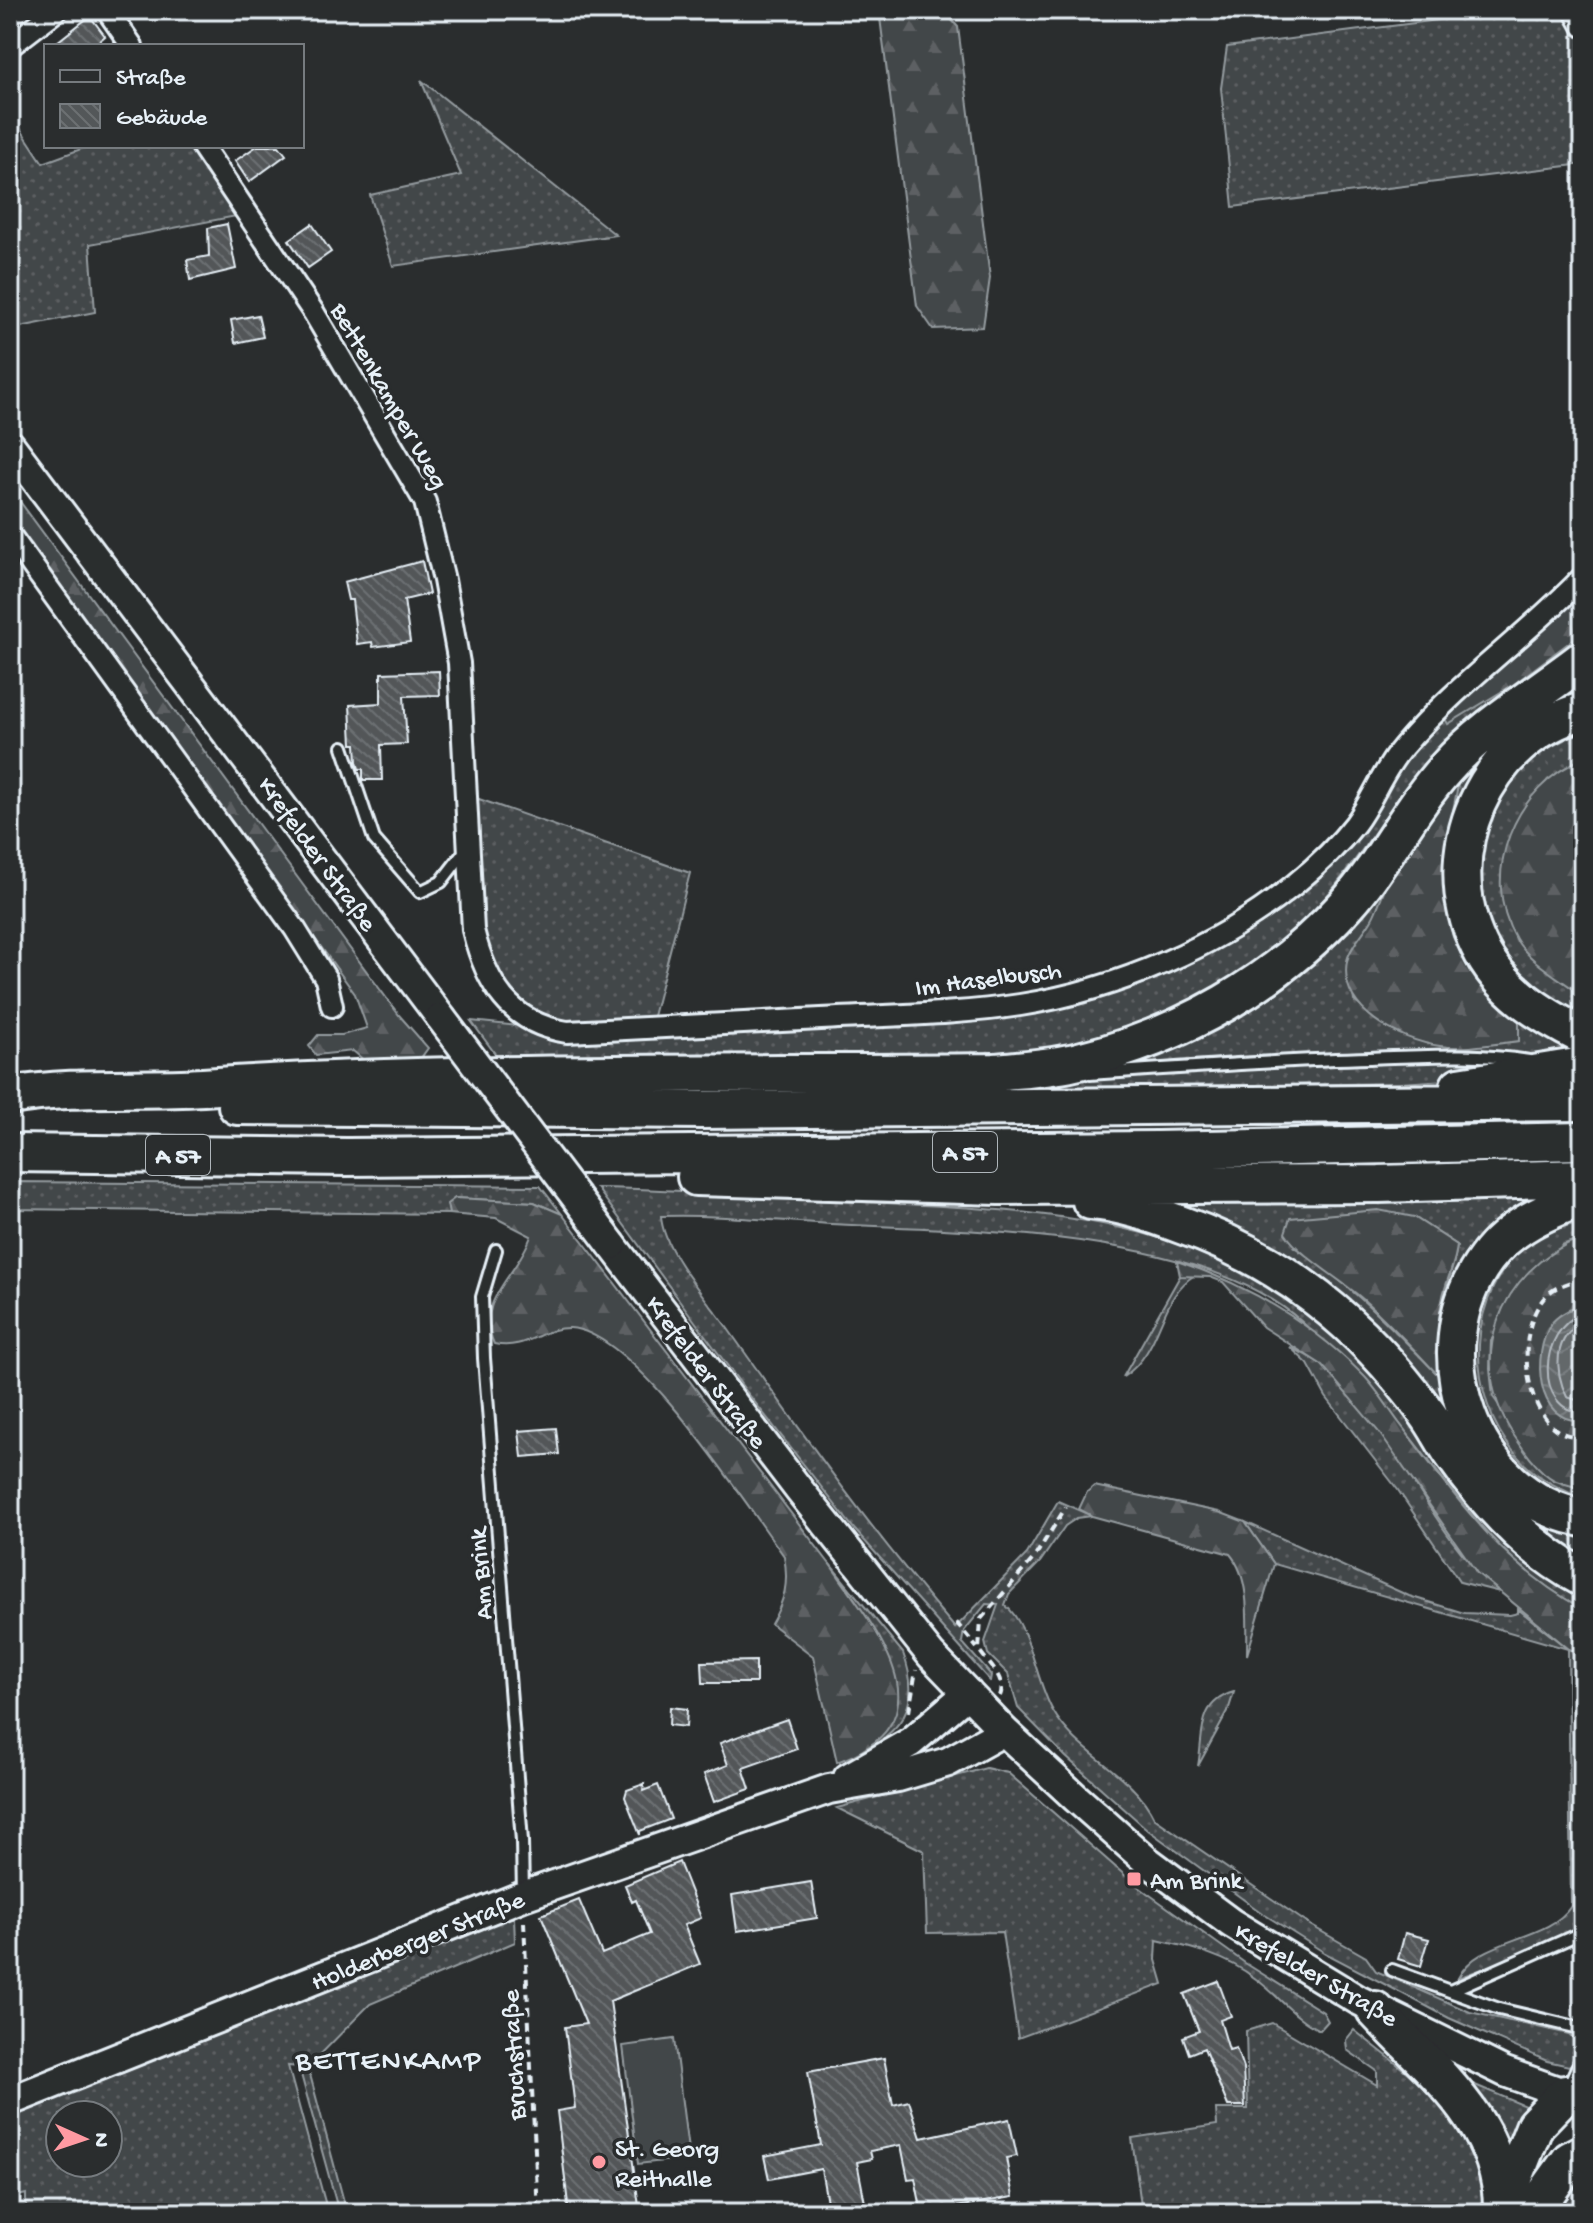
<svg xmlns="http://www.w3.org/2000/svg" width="1593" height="2223" font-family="'Gochi Hand',sans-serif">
<defs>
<pattern id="grass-dots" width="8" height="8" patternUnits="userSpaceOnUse" patternTransform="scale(2)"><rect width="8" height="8" fill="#424648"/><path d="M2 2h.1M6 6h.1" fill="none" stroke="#5d6163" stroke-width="1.8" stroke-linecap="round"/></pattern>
<pattern id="forest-firs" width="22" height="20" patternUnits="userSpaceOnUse" patternTransform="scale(2)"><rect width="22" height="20" fill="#424648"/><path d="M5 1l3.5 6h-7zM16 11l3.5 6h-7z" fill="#5d6163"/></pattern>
<pattern id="water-waves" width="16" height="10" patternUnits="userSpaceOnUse" patternTransform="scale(2)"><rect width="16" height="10" fill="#63686b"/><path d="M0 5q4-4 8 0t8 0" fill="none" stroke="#797e81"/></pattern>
<pattern id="building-back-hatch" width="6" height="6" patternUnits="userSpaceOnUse" patternTransform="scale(2)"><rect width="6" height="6" fill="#535759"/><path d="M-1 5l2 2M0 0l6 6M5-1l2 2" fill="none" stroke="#6c7072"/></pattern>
</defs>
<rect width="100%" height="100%" fill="#2a2d2e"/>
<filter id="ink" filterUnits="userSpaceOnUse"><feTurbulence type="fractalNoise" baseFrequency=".0125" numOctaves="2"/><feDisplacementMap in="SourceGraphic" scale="16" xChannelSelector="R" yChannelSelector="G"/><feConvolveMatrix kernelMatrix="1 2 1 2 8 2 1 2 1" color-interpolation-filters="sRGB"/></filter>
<g filter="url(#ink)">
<!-- grass -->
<path fill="url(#grass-dots)" stroke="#959ca0" stroke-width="2" fill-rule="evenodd" d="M 1516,10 L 1566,10 L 1583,42 L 1583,164 L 1233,207 L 1221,88 L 1227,47 Z
M 421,80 L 616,235 L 393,266 L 370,195 L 461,175 Z
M 10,113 L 43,163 L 89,146 L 202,146 L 246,220 L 242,223 L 236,216 L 90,244 L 95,312 L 10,329 Z
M 1480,678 L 1448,723 L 1514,684 C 1482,709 1449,733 1423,765 C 1389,807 1362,856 1326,897 C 1238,997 1131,1039 1002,1055 L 502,1063 L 471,1021 L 519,1026 L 546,1036 L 1055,1006 L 1283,901 L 1395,768 Z
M 1509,726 L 1490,762 L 1458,914 L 1568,1047 L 1568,1060 L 1461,1079 L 1401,1083 L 1013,1090 L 1014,1082 L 1072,1081 L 1134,1054 L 1388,881 L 1374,917 L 1348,958 L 1354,1001 L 1389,1029 L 1442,1046 L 1519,1019 C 1502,1004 1483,990 1470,972 C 1436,920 1438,856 1456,800 L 1448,787 Z
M 1583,731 L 1583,759 L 1574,762 L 1517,941 L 1572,988 L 1583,992 L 1583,1017 C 1562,1005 1538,994 1521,977 C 1466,920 1468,828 1521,770 C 1537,752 1561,741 1583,731 Z
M 476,798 L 690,873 L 652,1020 L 567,1024 L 542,1020 L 503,988 L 478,930 Z
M 10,1182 L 540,1186 L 562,1214 L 534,1202 L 455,1198 L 448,1204 L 449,1214 L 10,1209 Z
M 597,1188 C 679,1189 762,1196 844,1201 C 1012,1210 1191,1209 1324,1326 C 1349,1349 1374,1373 1394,1400 C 1434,1455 1469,1517 1522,1560 C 1541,1575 1563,1587 1583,1600 L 1583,1609 C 1497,1563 1458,1495 1398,1422 C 1370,1387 1335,1352 1302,1322 C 1201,1230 961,1230 830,1224 C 775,1221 716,1214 661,1216 C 663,1251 705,1297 726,1326 C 799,1429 872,1532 955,1628 L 1027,1554 L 1058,1501 L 1092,1516 L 1077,1518 L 1065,1526 L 1040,1562 L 1009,1594 L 1005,1605 C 1031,1626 1035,1680 1053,1711 C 1078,1755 1133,1773 1154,1818 L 1310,1925 L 1366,1957 L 1376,1971 L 1470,2012 L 1569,2034 L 1581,2045 L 1579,2056 L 1569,2066 L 1547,2061 L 1449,2018 L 1325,1953 L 1262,1913 L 1148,1830 L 1066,1757 L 1018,1708 L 1008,1674 L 988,1654 L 985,1642 L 998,1605 L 986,1604 L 964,1631 L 962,1642 L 991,1675 L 990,1681 L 855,1530 L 746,1391 Z
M 1544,1197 L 1486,1243 L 1459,1418 L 1583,1530 L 1583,1568 L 1552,1548 L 1401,1367 L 1156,1205 ZM 1414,1217 L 1457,1245 C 1455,1267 1445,1286 1441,1307 C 1436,1331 1440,1354 1441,1378 C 1394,1330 1350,1283 1294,1247 Z
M 1583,1221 L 1583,1237 L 1562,1245 L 1491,1340 L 1490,1369 L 1493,1397 L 1552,1479 L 1583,1489 L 1583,1499 C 1559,1488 1534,1477 1517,1456 C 1464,1395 1464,1292 1531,1241 C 1545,1230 1567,1227 1583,1221 Z
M 1195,1275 C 1158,1297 1164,1350 1123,1377 L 1180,1276 Z
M 1290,1347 C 1301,1353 1313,1358 1322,1365 C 1398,1426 1425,1531 1500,1592 L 1460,1582 L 1398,1490 L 1326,1397 L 1308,1364 Z
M 1245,1522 L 1409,1596 L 1464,1613 L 1510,1615 L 1518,1613 L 1518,1609 L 1568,1649 L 1583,1654 L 1583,1925 L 1517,1956 L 1458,1978 C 1478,1937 1548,1942 1571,1906 L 1568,1649 L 1274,1564 Z
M 829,1563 L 903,1653 C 923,1706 901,1733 854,1756 L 870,1747 L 857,1602 Z
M 1234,1692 L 1228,1711 L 1198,1766 C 1204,1735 1196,1703 1234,1692 Z
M 986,1768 L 1008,1773 L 1136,1885 L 1245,1963 L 1323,2012 L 1328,2021 L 1320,2030 C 1295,2019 1278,1995 1256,1979 C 1227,1956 1193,1948 1157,1940 L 1156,1960 L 1163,1984 L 1018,2038 L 1002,1932 L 927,1933 L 924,1851 L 837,1808 Z
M 503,1918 L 514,1918 L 515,1942 L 370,2004 L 308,2067 L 347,2213 L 339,2213 L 299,2067 L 288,2066 L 328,2213 L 26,2213 L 26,2194 L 10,2198 L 10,2114 ZM 60,2115 L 108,2115 L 108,2163 L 60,2163 Z
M 1272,2023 L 1377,2085 L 1377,2071 L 1347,2050 L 1346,2040 L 1354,2030 C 1404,2070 1503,2138 1481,2213 L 1142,2213 L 1132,2138 L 1217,2125 L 1216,2109 L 1248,2109 L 1246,2031 Z
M 1449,2074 L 1525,2106 L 1527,2110 L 1510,2158 Z
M 1583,2175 L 1583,2213 L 1546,2213 Z"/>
<!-- forest -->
<path fill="url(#forest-firs)" stroke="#959ca0" stroke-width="2" d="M 879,10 L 943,10 L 958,27 L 990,278 L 983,327 L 933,329 L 917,306 Z
M 10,488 L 399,1015 L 428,1048 L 418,1062 L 365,1061 L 353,1051 L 316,1055 L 309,1046 L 318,1035 L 342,1035 L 367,1028 L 355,994 L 10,517 Z
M 1583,590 L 1583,632 L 1514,684 L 1448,724 L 1444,717 Z
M 1583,759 L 1583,992 L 1572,988 C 1554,975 1527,959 1516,939 C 1478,875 1515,785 1583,759 Z
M 1458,785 L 1443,862 L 1444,899 L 1453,937 L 1470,972 L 1519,1019 L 1519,1041 C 1493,1044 1465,1050 1440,1046 C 1399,1040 1338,1010 1347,961 C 1350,946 1365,932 1372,919 C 1379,907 1382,892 1389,880 C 1406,848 1428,817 1448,787 Z
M 455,1198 L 534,1202 L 562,1214 L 829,1563 C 876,1630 954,1720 837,1762 L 813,1656 L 771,1624 C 785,1600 789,1583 784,1556 C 745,1503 636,1332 570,1328 C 542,1327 526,1351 494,1344 C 474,1300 517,1277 531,1236 L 496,1218 L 449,1214 L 447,1204 Z
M 1378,1210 L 1414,1217 L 1457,1245 C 1456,1259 1451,1269 1447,1282 C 1436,1314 1437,1346 1442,1379 C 1417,1353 1393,1326 1366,1302 C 1343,1280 1301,1258 1285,1233 L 1290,1218 Z
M 1583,1237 L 1583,1304 L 1569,1309 L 1576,1421 L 1583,1420 L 1583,1489 C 1574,1486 1562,1484 1554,1480 C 1539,1472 1526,1453 1517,1440 C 1462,1363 1498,1269 1583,1237 Z
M 1177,1261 C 1248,1285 1310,1321 1363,1375 C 1377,1389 1388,1408 1400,1424 C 1454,1495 1502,1566 1583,1609 L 1583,1654 L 1569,1649 L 1477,1573 L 1378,1431 L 1322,1365 L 1263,1327 L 1223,1282 L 1210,1277 L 1180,1276 Z
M 1094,1486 L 1219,1512 L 1245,1522 L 1274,1564 L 1247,1655 C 1247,1624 1251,1578 1230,1554 L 1092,1516 L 1079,1509 L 1087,1492 Z"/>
<!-- pitch -->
<path fill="#424648" stroke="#959ca0" stroke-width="2" d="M 674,2039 L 689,2158 L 638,2164 L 623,2046 Z"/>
<!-- water -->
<path fill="url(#water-waves)" stroke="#989fa3" stroke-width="2" d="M 1583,1304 L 1583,1420 C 1535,1425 1532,1353 1551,1324 C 1558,1314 1572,1308 1583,1304 Z"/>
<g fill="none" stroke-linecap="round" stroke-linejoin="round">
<!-- shore -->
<path stroke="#b3bac0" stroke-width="2" d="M 1583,1313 C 1537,1329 1535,1413 1583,1412
M 1583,1323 C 1553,1336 1554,1371 1567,1397 L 1583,1402"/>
</g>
<!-- building -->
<path fill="url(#building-back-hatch)" stroke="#e8f1f8" stroke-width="2" d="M 90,16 L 105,36 L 93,46 L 52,46 Z
M 257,146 L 279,146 L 286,155 L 249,182 L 235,161 Z
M 227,224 L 236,269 L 190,280 L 187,260 L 209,256 L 208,228 Z
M 312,224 L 331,252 L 308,268 L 289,240 Z
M 258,315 L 263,337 L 235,343 L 231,320 Z
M 422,561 L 429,594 L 404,600 L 410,642 L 373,647 L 372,642 L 357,644 L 352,600 L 348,600 L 344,582 Z
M 439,671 L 440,695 L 404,696 L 407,744 L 381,745 L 382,780 L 363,780 L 363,769 L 359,769 L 357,762 L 356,744 L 352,744 L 350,705 L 381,703 L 381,673 Z
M 556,1428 L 559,1454 L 522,1457 L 519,1431 Z
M 756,1661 L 756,1683 L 703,1683 L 702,1662 Z
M 670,1707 L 687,1709 L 686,1727 L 669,1725 Z
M 787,1719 L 797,1749 L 743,1768 L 750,1789 L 714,1802 L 704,1774 L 728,1765 L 720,1743 Z
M 644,1784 L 643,1791 L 658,1785 L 671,1819 L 640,1831 L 640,1835 L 625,1797 L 627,1790 Z
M 679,1862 L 701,1918 L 684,1925 L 700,1964 L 610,2001 L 640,2213 L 569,2213 L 557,2111 L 575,2108 L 565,2027 L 586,2024 L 541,1915 L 579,1900 L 602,1954 L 650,1934 L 636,1900 L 632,1902 L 625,1885 Z
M 811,1882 L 817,1918 L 737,1931 L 732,1895 Z
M 1405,1933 L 1429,1939 L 1421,1966 L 1398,1959 Z
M 1218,1981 L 1231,2016 L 1220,2020 L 1229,2050 L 1236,2048 L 1243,2068 L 1245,2106 L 1228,2106 L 1204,2048 L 1189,2054 L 1183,2037 L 1199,2031 L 1184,1994 Z
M 884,2058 L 893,2105 L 909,2101 L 921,2138 L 1009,2119 L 1017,2156 L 1006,2158 L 1013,2197 L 922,2213 L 915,2178 L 908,2179 L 901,2145 L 870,2151 L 872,2159 L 857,2162 L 867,2213 L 829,2213 L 821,2169 L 769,2179 L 764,2156 L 821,2145 L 808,2072 Z"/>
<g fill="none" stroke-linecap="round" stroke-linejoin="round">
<!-- lane casing -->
<g stroke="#e8f1f8" stroke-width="16">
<path id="lane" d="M 343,747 L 374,839 L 420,892 L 441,882 L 465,851
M 1090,1074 C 1184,1068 1276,1060 1370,1058 C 1424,1056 1476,1052 1529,1061
M 496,1250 L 482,1297 L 484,1358 L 522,1841 L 523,1894
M 1392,1970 L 1499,2009 L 1583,2029
M 1450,1991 L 1583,1932
M 1567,2089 L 1583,2055"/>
</g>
<!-- street casing -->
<g stroke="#e8f1f8" stroke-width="26">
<path id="street" d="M 107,10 L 132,46
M 1574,10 L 1583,26
M 10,46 L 57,10
M 202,146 L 314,313 L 425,502 L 444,580 L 459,663 L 473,930 C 486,983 509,1023 567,1032 C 651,1027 736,1023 821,1019 C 887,1015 955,1015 1020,1005 C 1116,990 1220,946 1295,884 C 1317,866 1338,846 1355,824 C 1373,800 1382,771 1403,747 C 1457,684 1525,637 1583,577
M 10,535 L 295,929 L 326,979 L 332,1006"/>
</g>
<!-- secondary casing -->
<g stroke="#e8f1f8" stroke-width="34">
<path id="secondary" d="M 10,445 L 441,1018
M 612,1245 L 800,1491 L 931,1655 L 1004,1731 L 1076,1798 L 1146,1860 L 1231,1923 L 1358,2000 L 1505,2072 L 1583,2100
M 848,1778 L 911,1742 L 968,1693
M 10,2101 L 523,1896 L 829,1789 L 898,1777 L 948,1762 L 1004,1731"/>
</g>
<!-- highway casing -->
<g stroke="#e8f1f8" stroke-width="42">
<path id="highway" d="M 1583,711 C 1484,738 1434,853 1479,946 C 1500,990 1541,1015 1583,1036
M 1459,1086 L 1583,1066
M 10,1096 C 74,1085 139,1091 203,1087 C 466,1069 731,1075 995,1072 C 1022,1069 1052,1068 1079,1061 C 1182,1036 1274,984 1346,905 C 1384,863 1408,810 1446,768 C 1484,725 1538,694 1583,659
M 237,1106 L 702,1110 L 1583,1102
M 10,1153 L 347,1157 L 1157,1150 L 1583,1141
M 696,1177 L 999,1186 L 1379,1184 L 1583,1178
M 1583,1197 C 1547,1211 1510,1226 1486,1259 C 1419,1349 1470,1498 1583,1518
M 1091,1201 C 1121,1203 1152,1214 1179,1224 C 1283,1260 1362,1324 1426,1412 C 1436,1425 1443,1440 1452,1453 C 1486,1502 1530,1550 1583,1578
M 1375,2010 C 1430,2070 1503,2122 1502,2209
M 1504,2203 L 1535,2125 L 1565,2094
M 1532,2213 L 1570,2160 L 1583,2153"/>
</g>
<!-- path -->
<path stroke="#e8f1f8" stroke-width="4" stroke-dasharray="8 6" stroke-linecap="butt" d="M 1583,1278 C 1571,1282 1558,1285 1549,1293 C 1516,1322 1521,1400 1554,1428 C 1562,1435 1573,1436 1583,1438
M 956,1622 L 977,1648
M 1000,1696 C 1007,1678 988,1664 979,1650 L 981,1619 L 1034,1558 L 1066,1507
M 909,1712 L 916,1670
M 524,1922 L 538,2213"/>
<!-- lane -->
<use href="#lane" stroke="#2a2d2e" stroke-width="10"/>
<!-- street -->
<use href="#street" stroke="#2a2d2e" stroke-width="20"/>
<!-- secondary -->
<use href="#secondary" stroke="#2a2d2e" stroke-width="28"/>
<!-- highway -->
<use href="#highway" stroke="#2a2d2e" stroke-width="36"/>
<!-- secondary-bridge casing -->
<g stroke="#e8f1f8" stroke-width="34" stroke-linecap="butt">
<path id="secondary-bridge" d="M 441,1018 L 612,1245"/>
</g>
<!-- secondary-bridge -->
<use href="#secondary-bridge" stroke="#2a2d2e" stroke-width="28"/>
</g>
</g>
<!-- markers -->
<g fill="#ff9aa2" stroke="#2a2d2e" stroke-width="3">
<rect x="1126" y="1871" width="16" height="16" rx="4"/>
<circle cx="599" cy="2162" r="8"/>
</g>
<g text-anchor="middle" stroke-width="7" stroke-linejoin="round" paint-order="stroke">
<!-- shield labels -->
<g fill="#2a2d2e" stroke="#afb6bb" stroke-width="2">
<rect x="933" y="1132" width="64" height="40" rx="6"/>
<rect x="146" y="1135" width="64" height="40" rx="6"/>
</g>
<g font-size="24" font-weight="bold" fill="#e8f1f8">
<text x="965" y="1160">A 57</text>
<text x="178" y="1163">A 57</text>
</g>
<!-- street labels -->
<g font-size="26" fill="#e8f1f8" stroke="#2a2d2e">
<text transform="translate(391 395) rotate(60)" y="9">Bettenkamper Weg</text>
<text transform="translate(319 853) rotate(54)" y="9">Krefelder Straße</text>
<text transform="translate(988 977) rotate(-7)" y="9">Im Haselbusch</text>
<text transform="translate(708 1371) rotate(53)" y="9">Krefelder Straße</text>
<text transform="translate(479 1574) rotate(-94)" y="9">Am Brink</text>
<text transform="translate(417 1939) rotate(-22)" y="9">Holderberger Straße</text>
<text transform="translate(1317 1973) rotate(30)" y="9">Krefelder Straße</text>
<text transform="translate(512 2055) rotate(-93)" y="9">Bruchstraße</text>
</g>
<!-- poi labels -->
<g font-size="26" fill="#e8f1f8" stroke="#2a2d2e" text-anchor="start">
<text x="1150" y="1888">Am Brink</text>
<text x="615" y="2156">St. Georg<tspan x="615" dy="30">Reithalle</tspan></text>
</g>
<!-- quarter labels -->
<g font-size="30" letter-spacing="2" fill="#e8f1f8" stroke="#2a2d2e">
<text x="389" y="2069">BETTENKAMP</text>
</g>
</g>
<!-- margin -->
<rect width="1593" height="2223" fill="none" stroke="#2a2d2e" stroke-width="40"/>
<rect x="20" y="20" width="1553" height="2183" fill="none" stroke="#e8f1f8" stroke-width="3" filter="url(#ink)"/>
<!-- legend -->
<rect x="44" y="44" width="260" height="104" fill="#2a2d2e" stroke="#767b7f" stroke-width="2"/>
<rect x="60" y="70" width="40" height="12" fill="#2a2d2e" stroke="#767b7f" stroke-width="2"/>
<text x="116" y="84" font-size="24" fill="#e8f1f8">Straße</text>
<rect x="60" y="104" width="40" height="24" fill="url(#building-back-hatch)" stroke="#767b7f" stroke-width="2"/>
<text x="116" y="124" font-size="24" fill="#e8f1f8">Gebäude</text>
<!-- north arrow -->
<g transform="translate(84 2139) rotate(93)"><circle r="38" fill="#2a2d2e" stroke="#767b7f" stroke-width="2"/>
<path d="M0-6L14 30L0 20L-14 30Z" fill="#ff9aa2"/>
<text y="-12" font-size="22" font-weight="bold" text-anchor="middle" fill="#e8f1f8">N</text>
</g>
</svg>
